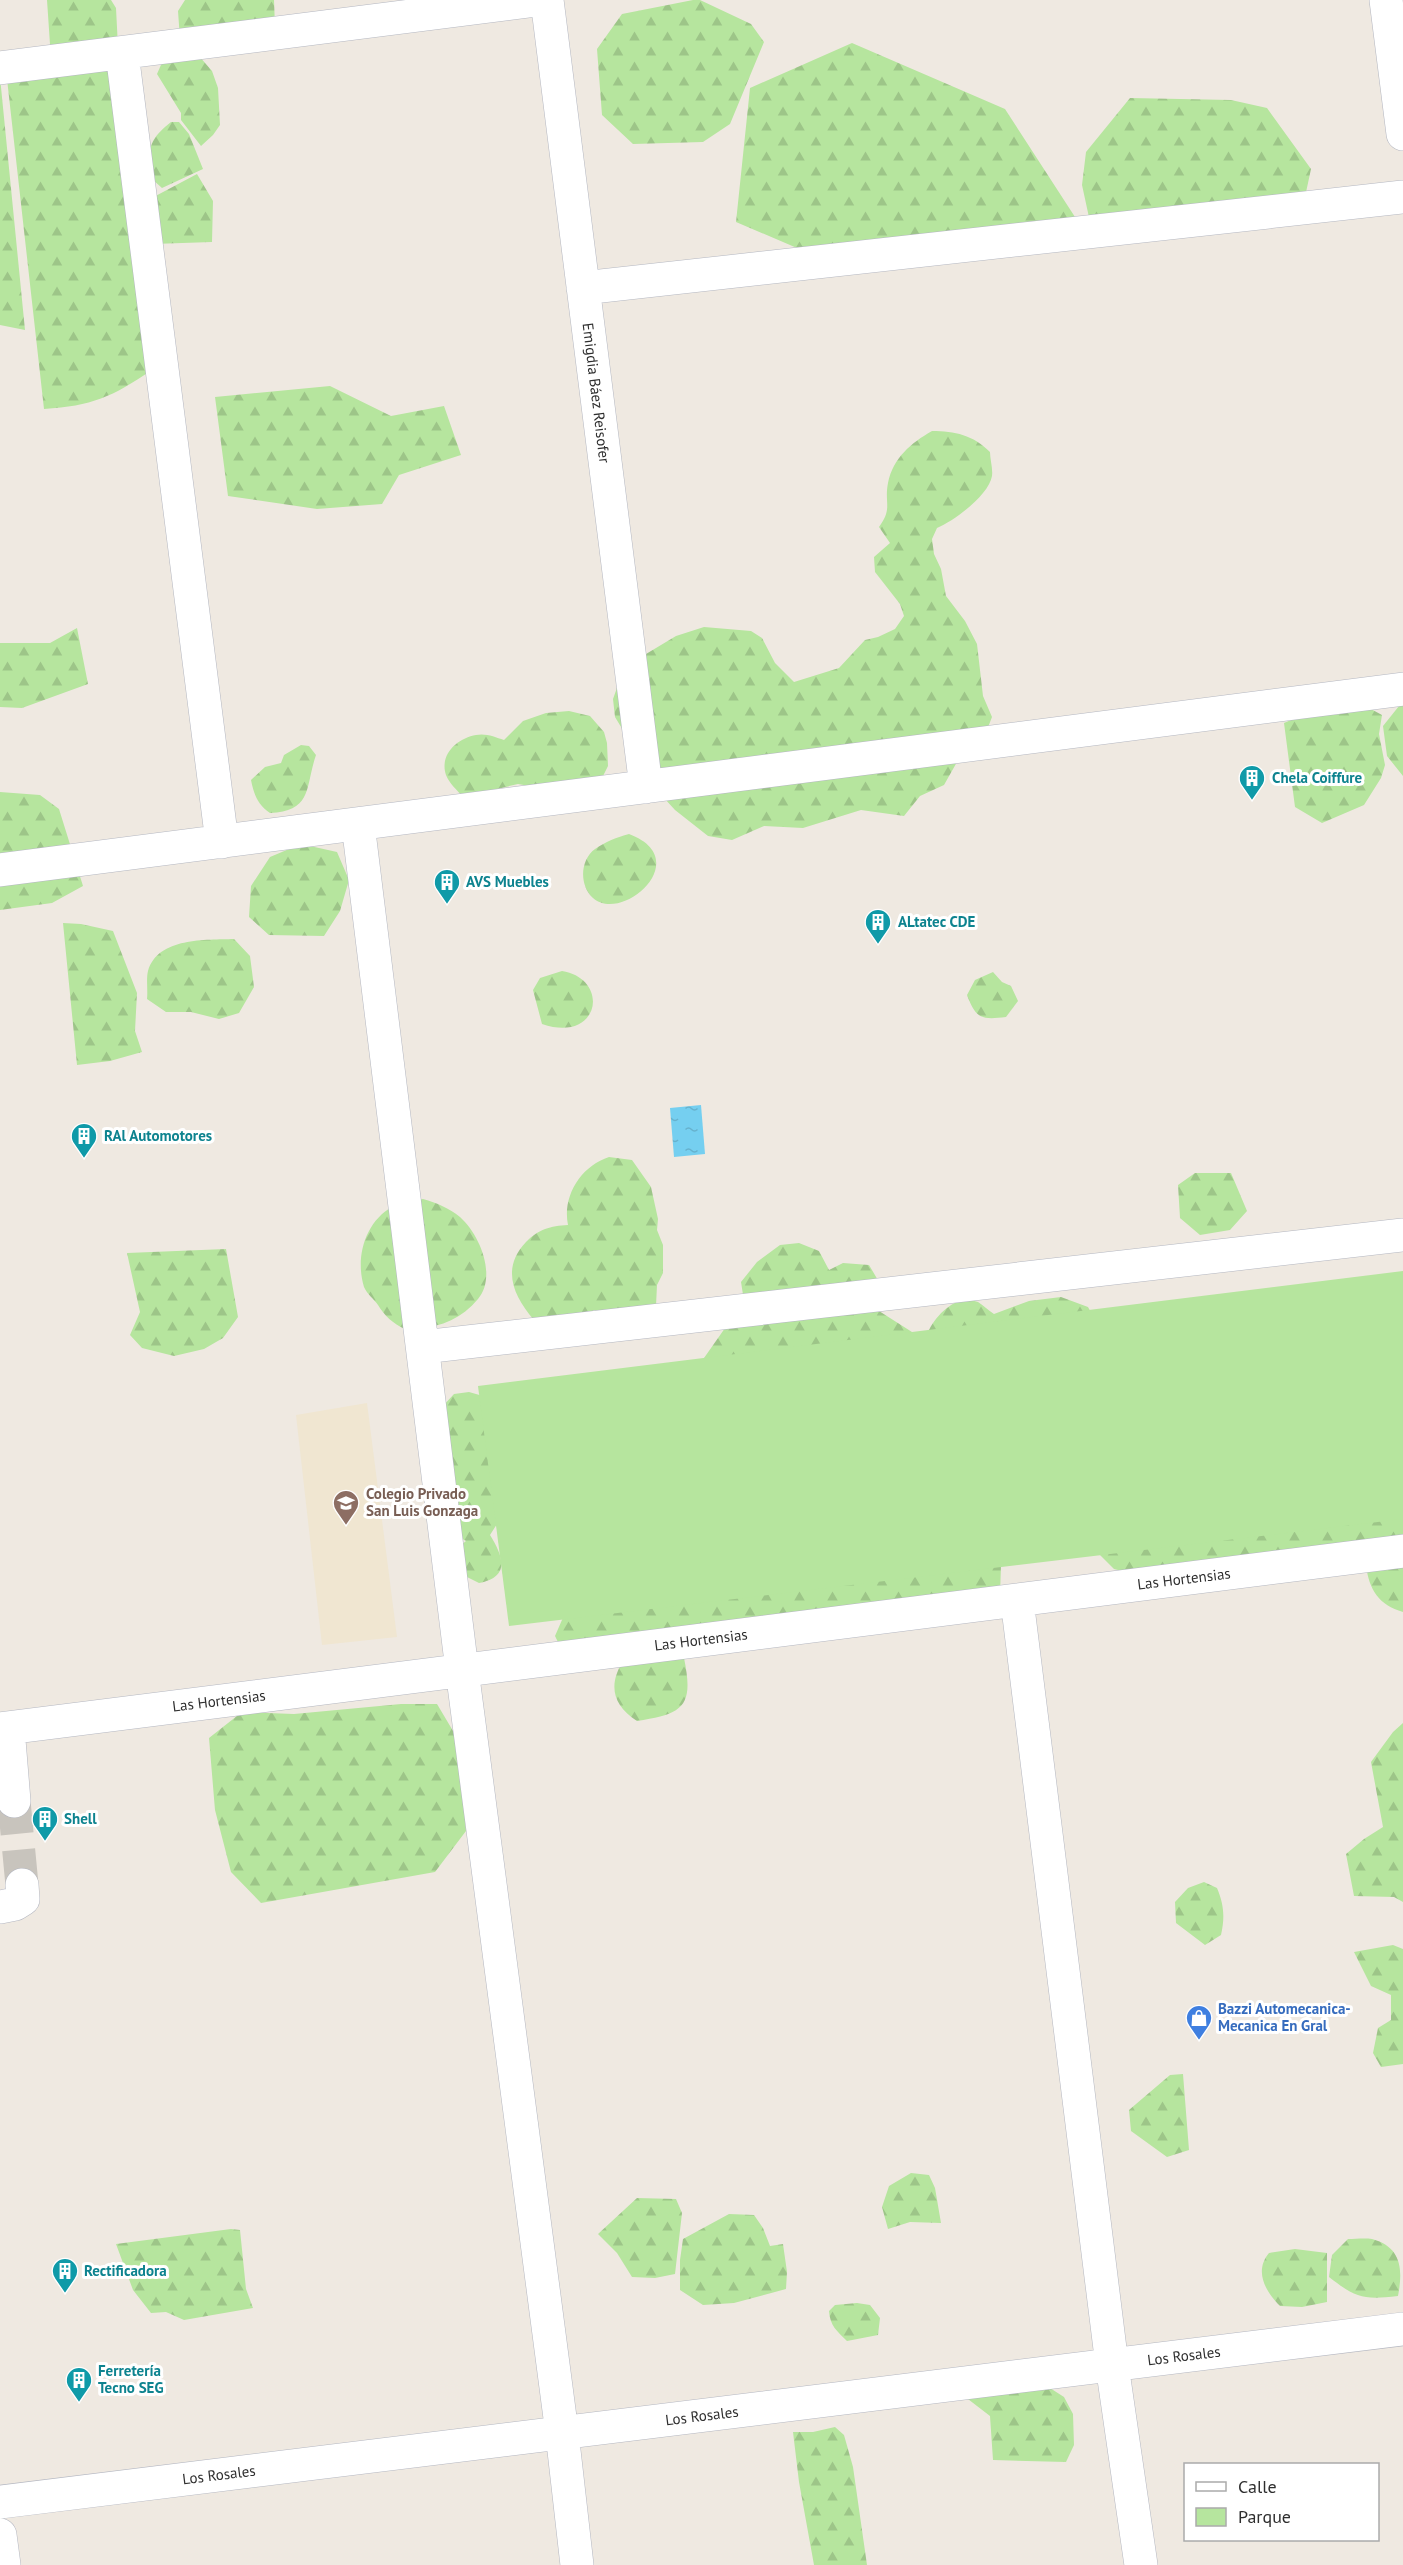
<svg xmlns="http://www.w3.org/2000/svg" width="1403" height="2565" font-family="'PT Sans',sans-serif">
<defs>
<pattern id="forest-firs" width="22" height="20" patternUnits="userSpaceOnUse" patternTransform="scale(1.5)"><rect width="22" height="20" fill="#b6e59e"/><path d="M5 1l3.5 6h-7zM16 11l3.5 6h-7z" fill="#9dc588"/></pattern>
<pattern id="water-ripples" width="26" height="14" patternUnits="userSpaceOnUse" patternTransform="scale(1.5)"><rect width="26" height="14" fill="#75cff0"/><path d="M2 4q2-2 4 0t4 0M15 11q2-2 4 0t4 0" fill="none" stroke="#66b2ce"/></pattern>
</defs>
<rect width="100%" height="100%" fill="#efe9e1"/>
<!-- education -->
<path fill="#f0e6d1" d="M 367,1403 L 397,1637 L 322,1645 L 296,1415 Z"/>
<!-- forest -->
<path fill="url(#forest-firs)" d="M 47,0 L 111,0 L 116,8 L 118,47 L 51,59 Z
M 185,0 L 274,0 L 275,27 L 180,39 L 178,11 Z
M 693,0 L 700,0 L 751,24 L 764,42 L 730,124 L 703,142 L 633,144 L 602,115 L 597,49 L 622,14 Z
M 852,43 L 1005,109 L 1075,217 L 797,248 L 736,222 L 750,88 Z
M 119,55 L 152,370 C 112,397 92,406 44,409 L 7,79 Z
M 199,56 L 212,71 L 218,88 L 220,125 L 213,135 L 201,146 L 181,120 L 181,113 L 157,74 L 164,58 Z
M 0,77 L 25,330 L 0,325 Z
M 1130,98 L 1231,100 L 1267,108 L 1311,169 L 1305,197 L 1090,222 L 1082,185 L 1086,152 Z
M 171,122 L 179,122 L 189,134 L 203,169 L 162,188 L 152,179 C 149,149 146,142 171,122 Z
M 197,174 L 213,201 L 212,242 L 153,244 L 148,200 Z
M 330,386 L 391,416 L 444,406 L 461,455 L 399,475 L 382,504 L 317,509 L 228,496 L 215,397 Z
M 932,431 C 955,431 973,435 990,452 C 990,459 993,469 992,476 C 989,495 954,521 937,528 L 932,539 L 934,554 L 941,569 L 946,596 L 965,621 L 977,644 L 983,696 L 992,717 L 985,735 L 957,762 L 944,785 L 920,796 L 904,816 L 861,810 L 803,828 L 764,826 L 732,840 L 708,836 L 675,810 L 664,798 L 615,717 L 613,699 L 618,685 L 641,657 L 676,636 L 704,627 L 751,631 L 762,638 L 775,663 L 794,682 L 839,668 L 865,640 L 878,637 L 895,629 L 904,616 L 900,604 L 875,572 L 874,557 L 890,543 L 879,527 C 893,508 884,503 888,483 C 893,458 911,443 932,431 Z
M 77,628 L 88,684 L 22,708 L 0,707 L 0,643 L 50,643 Z
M 1403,701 L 1403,776 L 1387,756 L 1383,726 Z
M 1369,708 L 1382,715 L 1379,734 L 1385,765 L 1381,778 L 1364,805 L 1322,823 L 1295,807 L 1284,723 L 1298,717 Z
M 569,711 L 590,716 L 604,732 L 607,743 L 608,766 L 603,776 L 591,783 L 535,787 L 518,784 L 463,797 C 457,790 449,783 446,775 C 439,754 458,738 476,735 C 486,733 495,737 504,740 L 523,721 L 546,713 Z
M 301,745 L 309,746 L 316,755 C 305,787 313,811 270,813 C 258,805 254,795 251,780 L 265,767 L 281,763 L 284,755 Z
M 0,792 L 40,795 L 59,809 L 83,886 L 52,903 L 0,910 Z
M 629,834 C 696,859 622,924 593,898 C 579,885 580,860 595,849 C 605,842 617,837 629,834 Z
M 301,844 L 337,852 L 349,880 L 340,911 L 324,936 L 269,935 L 249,917 L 251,886 L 270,857 Z
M 63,923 L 81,924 L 113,931 L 137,993 L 135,1031 L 142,1052 L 110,1061 L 77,1065 Z
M 234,939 L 250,956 L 254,987 L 239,1013 L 219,1019 L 191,1012 L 166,1012 L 147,999 C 148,991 146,979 148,971 C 158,937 206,940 234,939 Z
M 562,971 C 611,979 600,1044 542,1024 L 533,990 L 540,978 Z
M 993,972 L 1002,982 L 1011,986 L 1018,1001 L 1006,1017 C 982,1020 976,1019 967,995 L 975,980 Z
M 609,1157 L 632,1160 L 651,1187 L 658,1219 L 657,1230 L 663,1245 L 663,1273 L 657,1285 L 656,1306 L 600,1313 L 594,1310 L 586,1316 L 534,1320 C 513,1296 501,1268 526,1242 C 539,1229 550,1226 568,1225 C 562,1196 581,1166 609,1157 Z
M 1195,1173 L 1231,1173 L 1247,1211 L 1230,1230 L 1200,1235 L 1180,1218 L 1178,1185 Z
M 423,1199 C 437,1203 449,1208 460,1217 C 480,1235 497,1276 478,1299 C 462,1318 442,1327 418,1328 C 414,1329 409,1330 405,1329 C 393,1324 384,1315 378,1305 C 374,1299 367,1294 364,1287 C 355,1258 365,1222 392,1207 C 401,1202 414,1201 423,1199 Z
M 799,1243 L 819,1251 L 829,1270 L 843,1263 L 869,1265 L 882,1287 L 879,1311 L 912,1332 L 928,1332 C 936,1315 956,1293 978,1302 C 983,1305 989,1311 994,1314 L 1029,1301 L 1061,1297 L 1088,1307 L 1095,1320 L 1403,1459 L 1403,1612 C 1379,1605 1369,1590 1366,1565 L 1126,1572 L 1114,1569 L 1091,1546 L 1001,1565 L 1000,1595 L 684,1658 C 694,1706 684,1714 637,1721 C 611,1704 608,1683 625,1658 L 560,1646 L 555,1636 L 565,1613 L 700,1376 L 704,1358 L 744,1301 L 741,1282 L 757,1262 L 780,1245 Z
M 226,1249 L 238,1317 L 223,1338 L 204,1349 L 174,1356 L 142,1348 L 130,1335 L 140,1312 L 127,1253 Z
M 469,1392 L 483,1396 L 504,1513 L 490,1535 C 503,1556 511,1577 479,1583 L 463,1575 L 460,1546 L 466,1541 L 459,1537 L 454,1512 L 459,1503 L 443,1488 L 442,1407 L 454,1394 Z
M 401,1704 L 437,1704 L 459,1741 L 466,1831 L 435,1872 L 261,1903 L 231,1872 L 215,1810 L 209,1738 L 242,1712 L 294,1714 Z
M 1403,1723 L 1403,1902 L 1394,1897 L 1354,1896 L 1346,1854 L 1364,1839 L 1383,1827 L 1371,1762 L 1393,1732 Z
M 1204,1882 L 1217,1888 C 1224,1905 1225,1917 1221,1935 L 1205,1945 L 1176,1923 L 1175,1902 L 1188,1888 Z
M 1393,1945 L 1403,1949 L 1403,2064 L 1381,2067 L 1373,2053 L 1378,2028 L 1391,2020 L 1391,1995 L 1371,1986 L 1354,1952 Z
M 1183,2074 L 1189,2150 L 1167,2157 L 1131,2131 L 1129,2110 L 1170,2075 Z
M 911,2173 L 929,2175 L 935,2188 L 941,2223 L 910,2222 L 888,2229 L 882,2207 L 889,2186 Z
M 637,2198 L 676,2199 L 682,2213 L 675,2274 L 655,2278 L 632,2277 L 617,2253 L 598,2234 Z
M 729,2214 L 754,2215 L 763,2228 L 770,2246 L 783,2244 L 787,2272 L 786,2289 L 734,2303 L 703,2305 L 680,2290 L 680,2260 L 683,2239 Z
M 231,2229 L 240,2230 L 246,2289 L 253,2308 L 184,2320 L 166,2312 L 151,2313 L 133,2290 L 116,2244 Z
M 1348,2239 C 1355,2239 1365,2238 1372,2239 C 1402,2247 1403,2270 1398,2296 C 1363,2300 1356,2298 1329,2277 L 1332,2255 Z
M 1295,2249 L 1327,2253 L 1327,2302 L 1302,2307 L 1280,2306 C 1265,2291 1254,2271 1269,2253 Z
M 857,2303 L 870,2305 L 880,2318 L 878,2335 L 847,2341 C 837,2331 830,2326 829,2311 L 835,2305 Z
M 1039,2381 L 1064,2397 L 1073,2414 L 1074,2445 L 1066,2462 L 993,2460 L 990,2416 L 964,2396 Z
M 835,2427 L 844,2435 L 853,2467 L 867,2565 L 814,2565 L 799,2482 L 793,2432 L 813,2432 Z"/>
<!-- park -->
<path fill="#b6e59e" d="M 1403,1271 L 1403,1519 L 509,1626 L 478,1386 Z"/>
<!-- water -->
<path fill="url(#water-ripples)" d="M 701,1105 L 705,1154 L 674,1157 L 670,1108 Z"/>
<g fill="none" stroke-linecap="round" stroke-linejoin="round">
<!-- minor-tunnel -->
<path stroke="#c8c4bd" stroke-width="33" stroke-dasharray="33 16" stroke-linecap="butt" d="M 14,1801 L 22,1885"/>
<!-- minor casing -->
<g stroke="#b4b7c1" stroke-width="34">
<path id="minor" d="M 547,0 L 646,787
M 1386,0 L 1403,134
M 122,53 L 222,842
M 0,68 L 537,0
M 583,288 L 1403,197
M 358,824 L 462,1670 L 562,2433 L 577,2565
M 0,870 L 1403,689
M 423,1347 L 1403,1235
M 1017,1600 L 1112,2365 L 1141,2565
M 8,1728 L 14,1801
M 0,1729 L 1403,1551
M 0,1907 L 15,1904 L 23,1899 L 22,1885
M 0,2502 L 1403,2329
M 0,2535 L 4,2565"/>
</g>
<!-- minor -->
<use href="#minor" stroke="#fff" stroke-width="33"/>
</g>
<!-- icons -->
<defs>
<g id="building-pin" transform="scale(1.35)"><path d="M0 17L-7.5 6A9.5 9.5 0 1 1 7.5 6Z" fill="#0f9aa8" stroke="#fff"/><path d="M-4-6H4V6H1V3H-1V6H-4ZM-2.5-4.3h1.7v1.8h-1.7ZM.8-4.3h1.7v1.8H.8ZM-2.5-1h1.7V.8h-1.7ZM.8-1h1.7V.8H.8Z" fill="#fff"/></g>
<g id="school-pin" transform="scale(1.35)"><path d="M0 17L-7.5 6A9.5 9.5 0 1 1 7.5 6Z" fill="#8d6e63" stroke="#fff"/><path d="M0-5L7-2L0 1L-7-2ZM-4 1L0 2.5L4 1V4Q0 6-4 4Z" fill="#fff"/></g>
<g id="shop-pin" transform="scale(1.35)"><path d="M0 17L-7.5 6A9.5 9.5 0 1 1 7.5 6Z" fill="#3f7fe0" stroke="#fff"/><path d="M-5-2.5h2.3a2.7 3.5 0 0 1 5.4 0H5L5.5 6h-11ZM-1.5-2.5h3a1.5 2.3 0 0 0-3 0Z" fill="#fff"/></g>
</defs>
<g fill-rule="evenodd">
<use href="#building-pin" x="1252" y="778"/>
<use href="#building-pin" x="447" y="882"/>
<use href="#building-pin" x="878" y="922"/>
<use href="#building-pin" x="84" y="1136"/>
<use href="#school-pin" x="346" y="1503"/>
<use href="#building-pin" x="45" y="1819"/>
<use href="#shop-pin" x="1199" y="2018"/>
<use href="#building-pin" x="65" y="2271"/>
<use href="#building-pin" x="79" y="2380"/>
</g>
<g text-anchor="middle" stroke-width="6" stroke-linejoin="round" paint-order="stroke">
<!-- street labels -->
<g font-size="15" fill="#2e2e2e" stroke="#fff">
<text transform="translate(596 393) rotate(83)" y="5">Emigdia Báez Reisofer</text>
<text transform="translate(1184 1579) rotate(-7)" y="5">Las Hortensias</text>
<text transform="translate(701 1640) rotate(-7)" y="5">Las Hortensias</text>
<text transform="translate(219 1701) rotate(-7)" y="5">Las Hortensias</text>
<text transform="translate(1184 2356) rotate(-7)" y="5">Los Rosales</text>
<text transform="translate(702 2416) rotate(-7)" y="5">Los Rosales</text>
<text transform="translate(219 2475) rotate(-7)" y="5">Los Rosales</text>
</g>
<!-- culture labels -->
<g font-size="15" font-weight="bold" fill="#0d838f" stroke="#fff" text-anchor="start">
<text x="1272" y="783">Chela Coiffure</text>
<text x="466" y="887">AVS Muebles</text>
<text x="898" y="927">ALtatec CDE</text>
<text x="104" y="1141">RAl Automotores</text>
<text x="64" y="1824">Shell</text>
<text x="84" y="2276">Rectificadora</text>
<text x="98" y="2376">Ferretería<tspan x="98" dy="17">Tecno SEG</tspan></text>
</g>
<!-- education labels -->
<g font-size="15" font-weight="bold" fill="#785e54" stroke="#fff" text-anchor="start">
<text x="366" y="1499">Colegio Privado<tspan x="366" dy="17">San Luis Gonzaga</tspan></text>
</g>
<!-- shop labels -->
<g font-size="15" font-weight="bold" fill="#366cbe" stroke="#fff" text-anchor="start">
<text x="1218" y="2014">Bazzi Automecanica-<tspan x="1218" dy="17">Mecanica En Gral</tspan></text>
</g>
</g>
<!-- legend -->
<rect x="1184" y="2463" width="195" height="78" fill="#ffffff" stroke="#ababab" stroke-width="1.5"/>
<rect x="1196" y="2482" width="30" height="9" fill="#ffffff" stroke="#ababab" stroke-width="1.5"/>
<text x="1238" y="2493" font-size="18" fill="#2e2e2e">Calle</text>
<rect x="1196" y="2508" width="30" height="18" fill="#b6e59e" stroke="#ababab" stroke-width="1.5"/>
<text x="1238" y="2523" font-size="18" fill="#2e2e2e">Parque</text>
</svg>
